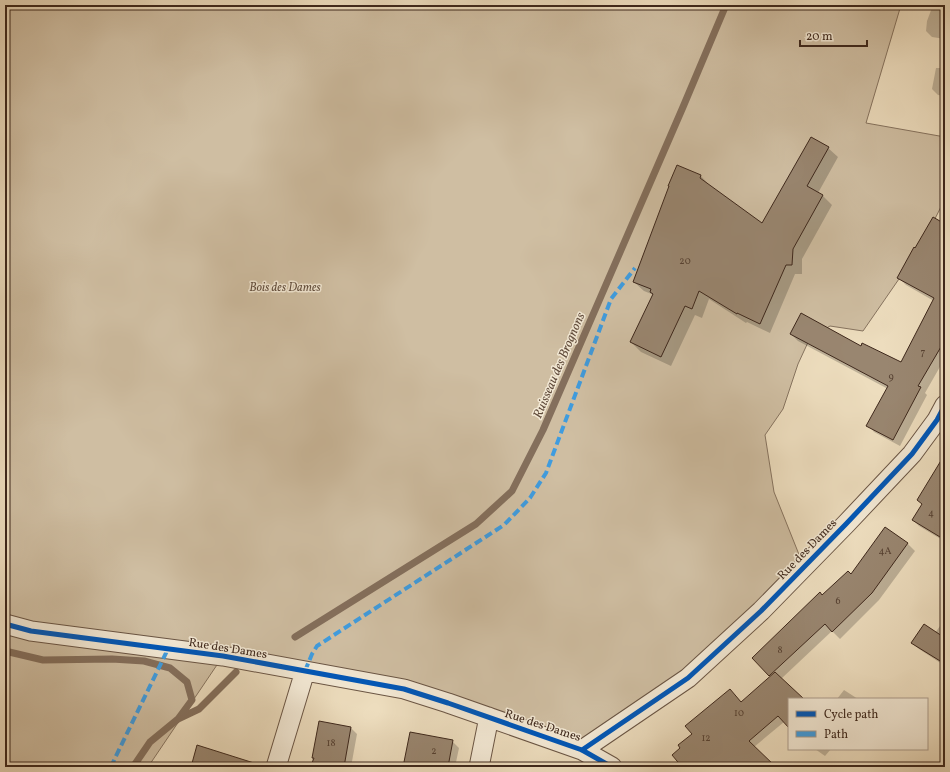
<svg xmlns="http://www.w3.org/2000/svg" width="950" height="772" font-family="Vollkorn,serif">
<rect width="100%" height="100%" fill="#edddbe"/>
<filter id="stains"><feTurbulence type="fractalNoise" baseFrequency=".005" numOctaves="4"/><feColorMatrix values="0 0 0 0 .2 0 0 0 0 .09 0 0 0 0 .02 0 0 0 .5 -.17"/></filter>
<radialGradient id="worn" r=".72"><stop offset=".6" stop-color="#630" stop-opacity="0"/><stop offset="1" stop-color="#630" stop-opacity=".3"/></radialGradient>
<!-- green -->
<path fill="#cfbea2" stroke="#86735f" d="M 5,5 L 901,5 L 866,123 L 945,137 L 945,199 L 919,250 L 863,331 L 830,326 L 810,338 L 798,364 L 783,409 L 765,435 L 774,492 L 804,567 L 761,611 L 582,750 L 448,703 L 223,656 L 148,767 L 5,767 Z"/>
<!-- shadow -->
<path fill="#0003" d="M 933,5 L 945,5 L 945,39 L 932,37 L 926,31 L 927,21 Z
M 945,52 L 945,96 L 938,95 L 932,89 L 936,68 L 942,68 Z
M 945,110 L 945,124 L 943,122 Z
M 828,148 L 838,157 L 818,193 L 823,196 L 832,205 L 802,259 L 802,274 L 795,274 L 770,333 L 747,322 L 746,323 L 709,299 L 702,318 L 695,315 L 671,366 L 641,352 L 631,342 L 654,295 L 644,291 L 634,282 L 678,166 L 701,176 L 710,186 L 762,224 Z
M 945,225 L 945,358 L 925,393 L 927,395 L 900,446 L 874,432 L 868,425 L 888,389 L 798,341 L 791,334 L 861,347 L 901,364 L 934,301 L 906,285 L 899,278 Z
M 945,473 L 945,540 L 944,541 L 919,526 L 913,520 Z
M 885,528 L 908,544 L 915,551 L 879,600 L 840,639 L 832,631 L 781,679 L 803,699 L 789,699 L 789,726 L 784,722 L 754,747 L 773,767 L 683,767 L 693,734 L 730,690 L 742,703 L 771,677 L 754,658 L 822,596 L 851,576 Z
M 945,619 L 945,666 L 919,649 L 912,643 L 935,633 Z
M 945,686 L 945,700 L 940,695 Z
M 844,690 L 858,699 L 837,699 Z
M 319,722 L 351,728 L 357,734 L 351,767 L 311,767 Z
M 452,741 L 459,748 L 455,767 L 404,767 Z
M 815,749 L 831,749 L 825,756 Z"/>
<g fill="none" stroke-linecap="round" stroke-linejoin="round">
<!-- stream -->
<path stroke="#846f5c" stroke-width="7" d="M 295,637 L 476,524 L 512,491 L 543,430 L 683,107 L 726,5
M 5,651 L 43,660 L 112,659 L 144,661 L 170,668 L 187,682 L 192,700 L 178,719
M 133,767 L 150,742 L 178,719 L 199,709 L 236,672"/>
</g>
<!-- building -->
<path fill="#998670" stroke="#3e281c" d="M 811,137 L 829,147 L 807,186 L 823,195 L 793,249 L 792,265 L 786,265 L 760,324 L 737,313 L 737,314 L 699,291 L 692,309 L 685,306 L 661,357 L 630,342 L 653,294 L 650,292 L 651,289 L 633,282 L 669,186 L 668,186 L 677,165 L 701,175 L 700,178 L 762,223 Z
M 933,217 L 945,224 L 945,340 L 918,386 L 921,387 L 893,440 L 866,426 L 888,386 L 790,334 L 801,313 L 861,346 L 862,343 L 901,362 L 934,298 L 897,278 L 914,247 L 915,248 Z
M 945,454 L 945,540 L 912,520 L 922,504 L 917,500 Z
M 885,527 L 908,543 L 872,593 L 832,632 L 825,624 L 769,676 L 752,658 L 820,592 L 822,595 L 848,571 L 851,574 Z
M 924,624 L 945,638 L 945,664 L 911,643 Z
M 775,672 L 804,699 L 789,699 L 789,728 L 778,716 L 749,741 L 776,767 L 682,767 L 672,755 L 680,748 L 678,745 L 692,734 L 685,726 L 730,689 L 741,702 Z
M 319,721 L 351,727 L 344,767 L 332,767 L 312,763 L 314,758 L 312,758 Z
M 410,732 L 453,740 L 448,767 L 403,767 Z
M 197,745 L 254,763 L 254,767 L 191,767 Z"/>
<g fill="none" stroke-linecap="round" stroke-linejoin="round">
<!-- street casing -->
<g stroke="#6a5544" stroke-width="21">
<path id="street" d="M 5,624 L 31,631 L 223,656 L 404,689 L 448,703 L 582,750 L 612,767
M 582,750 L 688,678 L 761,611 L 846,524 L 912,454 L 937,420 L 945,405
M 276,767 L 305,671
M 479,767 L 489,717"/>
</g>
<!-- street -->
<use href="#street" stroke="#f3e9d5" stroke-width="19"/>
<!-- quiet -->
<path stroke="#3f9cdf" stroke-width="4" stroke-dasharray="8 4" stroke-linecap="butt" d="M 305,671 L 312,654 L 317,646 L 504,525 L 530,498 L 546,473 L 611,299 L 635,268
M 111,767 L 115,758 L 168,649"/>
<!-- cycleway casing -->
<g stroke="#f3e9d5" stroke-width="8">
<path id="cycleway" d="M 5,624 L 31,631 L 223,656 L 404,689 L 448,703 L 582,750 L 612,767
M 582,750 L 688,678 L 761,611 L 846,524 L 912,454 L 937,420 L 945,405"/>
</g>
<!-- cycleway -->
<use href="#cycleway" stroke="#0057b8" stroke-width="5"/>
</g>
<g text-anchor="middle" stroke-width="3" stroke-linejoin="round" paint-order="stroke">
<!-- number labels -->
<g font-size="10" fill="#554031">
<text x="685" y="264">20</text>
<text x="923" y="355">7</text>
<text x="891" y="380">9</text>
<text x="931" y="516">4</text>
<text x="885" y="554">4A</text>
<text x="838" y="604">6</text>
<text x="780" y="653">8</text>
<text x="739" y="716">10</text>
<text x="706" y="741">12</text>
<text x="331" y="746">18</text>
<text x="434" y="754">2</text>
</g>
<!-- park labels -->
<g font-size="12" font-style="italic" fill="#624e3e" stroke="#f3e9d5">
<text x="285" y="291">Bois des Dames</text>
</g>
<!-- street labels -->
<g font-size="12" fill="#3e281c" stroke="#f3e9d5">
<text transform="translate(807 549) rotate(-46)" y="4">Rue des Dames</text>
<text transform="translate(228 648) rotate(9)" y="4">Rue des Dames</text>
<text transform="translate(543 725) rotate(18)" y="4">Rue des Dames</text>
</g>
<!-- water labels -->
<g font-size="13" font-style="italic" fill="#614c3c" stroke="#f3e9d5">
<text transform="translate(558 365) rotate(-67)" y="5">Ruisseau des Brognons</text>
</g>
</g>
<!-- margin -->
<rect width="950" height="772" fill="none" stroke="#edddbe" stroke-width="20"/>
<rect x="6" y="6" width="938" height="760" fill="none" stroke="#3e281c" stroke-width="2"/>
<rect x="10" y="10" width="930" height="752" fill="none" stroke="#3e281c"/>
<!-- legend -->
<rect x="788" y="698" width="140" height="52" fill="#f3e9d5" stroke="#ab9c8b"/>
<rect x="796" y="711" width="20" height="6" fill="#0057b8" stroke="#ab9c8b"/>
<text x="824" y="718" font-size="12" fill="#3e281c">Cycle path</text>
<rect x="796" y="731" width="20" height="6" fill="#3f9cdf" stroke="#ab9c8b"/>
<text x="824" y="738" font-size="12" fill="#3e281c">Path</text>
<!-- scale -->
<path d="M800 40v6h67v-6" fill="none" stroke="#3e281c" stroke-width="2"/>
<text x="806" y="40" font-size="12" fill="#3e281c" stroke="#f3e9d5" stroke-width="3" paint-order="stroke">20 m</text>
<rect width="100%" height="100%" filter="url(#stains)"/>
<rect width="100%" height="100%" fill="url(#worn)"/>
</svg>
